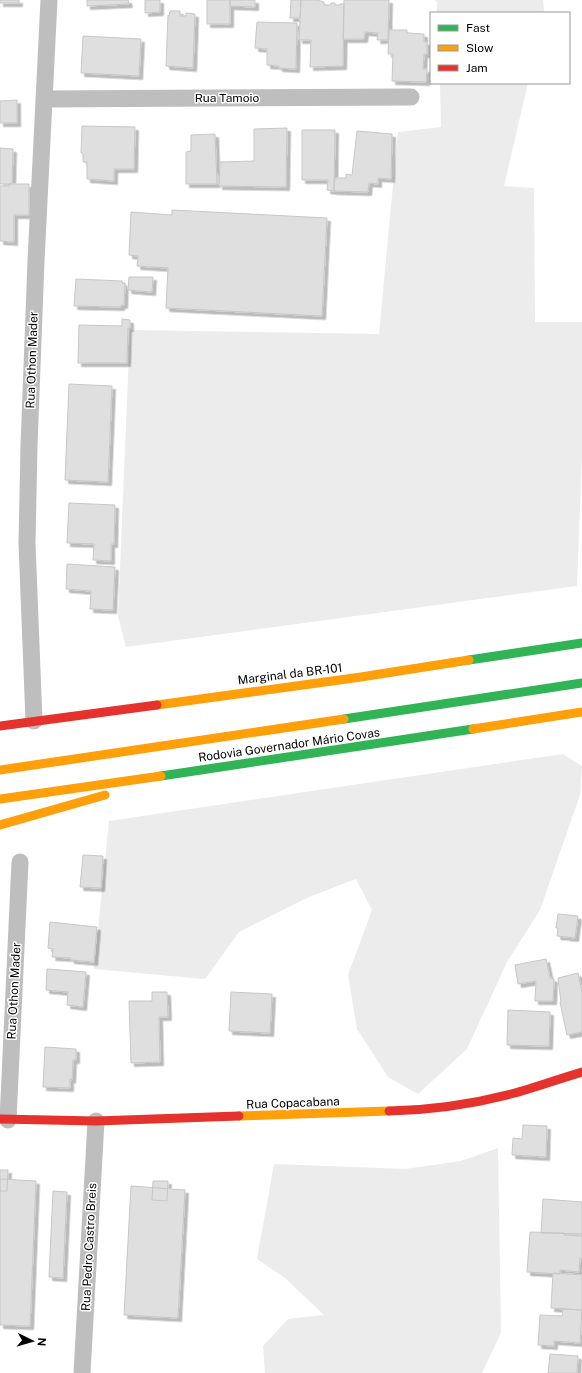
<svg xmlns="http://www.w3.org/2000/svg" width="582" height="1373" font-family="'Public Sans',sans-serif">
<defs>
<filter id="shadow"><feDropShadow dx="3.5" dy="3.5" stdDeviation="0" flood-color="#0004"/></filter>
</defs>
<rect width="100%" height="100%" fill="#fff"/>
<!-- green -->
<path fill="#ececec" d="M 435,0 L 543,0 L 544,12 L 437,13 L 437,3 Z
M 440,83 L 528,83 L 504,186 L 534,188 L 535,322 L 582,322 L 582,454 L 577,586 L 126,647 L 118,616 L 130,330 L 379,334 L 398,132 L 441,127 Z
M 563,754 L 582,766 L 580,795 L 540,910 L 507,962 L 467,1049 L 418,1094 L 388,1077 L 357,1029 L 348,975 L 372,910 L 356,879 L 309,897 L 239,932 L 205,979 L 94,969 L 109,821 Z
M 498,1148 L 501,1333 L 482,1373 L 265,1373 L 263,1346 L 288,1319 L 324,1315 L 285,1278 L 257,1259 L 274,1164 L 405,1169 L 461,1161 Z"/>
<!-- building -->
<path fill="#dfdfdf" stroke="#c7c7c7" filter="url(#shadow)" d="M 0,0 L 19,0 L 19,3 L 0,3 Z
M 87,0 L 128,0 L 129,4 L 87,6 Z
M 145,0 L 160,0 L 160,12 L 145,13 Z
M 207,0 L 230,0 L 230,24 L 207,24 Z
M 230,0 L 255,0 L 255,7 L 230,6 Z
M 291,0 L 301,0 L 300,18 L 290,18 Z
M 301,0 L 317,0 L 324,2 L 324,5 L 330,5 L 331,3 L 335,3 L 335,5 L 340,5 L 340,4 L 344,4 L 343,66 L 310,67 L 311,40 L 299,40 Z
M 344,0 L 389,0 L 388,40 L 377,40 L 378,33 L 365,32 L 364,39 L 343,39 Z
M 170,11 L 180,11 L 180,16 L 186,16 L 186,13 L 195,14 L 193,68 L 166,66 L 168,15 L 169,16 Z
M 257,22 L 297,23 L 296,69 L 279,68 L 279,66 L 267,65 L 267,49 L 255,48 Z
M 389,30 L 407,30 L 407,33 L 424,34 L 424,42 L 427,42 L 427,54 L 424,54 L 423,69 L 427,69 L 426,82 L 392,81 L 393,54 L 388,54 Z
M 83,36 L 141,39 L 139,76 L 81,73 Z
M 17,100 L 17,123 L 0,123 L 0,101 Z
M 82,126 L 135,127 L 134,169 L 114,169 L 114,181 L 87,179 L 87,162 L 83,162 L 83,153 L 81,153 Z
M 287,128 L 286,187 L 219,186 L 220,162 L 254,161 L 254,129 Z
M 302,130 L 335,130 L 334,191 L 327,190 L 328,180 L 302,180 Z
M 357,131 L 392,134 L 391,179 L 378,178 L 378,184 L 369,183 L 368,192 L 334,191 L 335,178 L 346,178 L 346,174 L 352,175 Z
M 215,134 L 217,184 L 186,184 L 186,152 L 191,151 L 191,135 Z
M 0,148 L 13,149 L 12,184 L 0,184 Z
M 9,184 L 29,184 L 29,215 L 14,215 L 14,242 L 0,241 L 0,186 L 9,186 Z
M 172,210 L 327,218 L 322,316 L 166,308 L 168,268 L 137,266 L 138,256 L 129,255 L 131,212 L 172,215 Z
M 129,277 L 153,277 L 152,292 L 128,290 Z
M 76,279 L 122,281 L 122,283 L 125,283 L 124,305 L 121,305 L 121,307 L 74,306 Z
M 122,319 L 130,320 L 130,328 L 128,328 L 127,363 L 78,363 L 79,325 L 122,326 Z
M 69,384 L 112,386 L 108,482 L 65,480 Z
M 69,503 L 115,505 L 114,544 L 111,544 L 111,561 L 93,560 L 94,544 L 67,543 Z
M 67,564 L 115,567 L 113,610 L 90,609 L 91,591 L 66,589 Z
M 83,855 L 103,856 L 101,888 L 80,887 Z
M 558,914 L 578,916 L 575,938 L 557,936 L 558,928 L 556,928 Z
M 50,922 L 97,927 L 94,962 L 71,960 L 71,958 L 52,957 L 53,949 L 48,948 Z
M 546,959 L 550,978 L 554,979 L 553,1001 L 535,1001 L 536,981 L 518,984 L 515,965 Z
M 47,969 L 86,972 L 83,1007 L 67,1005 L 68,992 L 46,990 Z
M 578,973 L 582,992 L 582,1032 L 567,1035 L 560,1002 L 561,1002 L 558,978 Z
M 152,992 L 167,992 L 168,1017 L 159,1017 L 160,1062 L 131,1063 L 129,1001 L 152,1001 Z
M 231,992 L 272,994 L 270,1033 L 229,1031 Z
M 508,1010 L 550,1012 L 549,1046 L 507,1045 Z
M 45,1047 L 76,1049 L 76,1060 L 73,1060 L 72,1080 L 70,1079 L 70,1088 L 43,1087 Z
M 523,1125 L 547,1126 L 546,1157 L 512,1155 L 513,1138 L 522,1139 Z
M 0,1170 L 8,1170 L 7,1191 L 0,1191 Z
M 0,1179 L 36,1181 L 30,1326 L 0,1325 Z
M 153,1181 L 168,1181 L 167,1201 L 152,1200 Z
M 131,1186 L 185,1190 L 178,1318 L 124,1315 Z
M 53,1191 L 67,1192 L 63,1278 L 49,1277 Z
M 543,1199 L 582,1202 L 582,1234 L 541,1233 Z
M 530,1232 L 564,1233 L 564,1235 L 582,1236 L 582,1258 L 580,1258 L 579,1272 L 560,1270 L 560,1274 L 527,1272 Z
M 553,1273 L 582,1275 L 582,1310 L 551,1308 Z
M 563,1309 L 582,1310 L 580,1343 L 554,1341 L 554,1346 L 538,1345 L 540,1315 L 562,1316 Z
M 550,1354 L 578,1356 L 577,1373 L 548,1373 Z"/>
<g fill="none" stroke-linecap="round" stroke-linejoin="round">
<!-- street -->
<path stroke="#bebebe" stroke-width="17" d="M 44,99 L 411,97
M 34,721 L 27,543 L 29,446 L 36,261 L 49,0
M 8,1120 L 20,862
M 82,1373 L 96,1121"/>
<!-- fast -->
<path stroke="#30b455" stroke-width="9" d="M 469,660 L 582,643
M 344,719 L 582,683
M 161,776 L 473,729"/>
<!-- slow -->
<path stroke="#ff9f0a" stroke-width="9" d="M 157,705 L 361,677 L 469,660
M 473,729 L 582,712
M 0,770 L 344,719
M 0,799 L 161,776
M 0,825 L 105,795
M 239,1116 L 389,1111"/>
<!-- jam -->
<path stroke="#e5322d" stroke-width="9" d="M 0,726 L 157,705
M 389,1111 C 430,1110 472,1104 511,1094 C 535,1088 558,1079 582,1072
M 0,1119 L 96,1121 L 239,1116"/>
</g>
<g text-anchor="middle" stroke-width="3" stroke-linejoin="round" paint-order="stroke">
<!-- street labels -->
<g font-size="12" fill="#000" stroke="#fff">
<text x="227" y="102">Rua Tamoio</text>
<text transform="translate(32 360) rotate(-88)" y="4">Rua Othon Mader</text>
<text transform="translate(290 674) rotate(-7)" y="4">Marginal da BR-101</text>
<text transform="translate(289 745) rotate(-8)" y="4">Rodovia Governador Mário Covas</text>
<text transform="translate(14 991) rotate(-87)" y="4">Rua Othon Mader</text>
<text transform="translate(293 1103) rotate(-2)" y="4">Rua Copacabana</text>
<text transform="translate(89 1247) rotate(-87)" y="4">Rua Pedro Castro Breis</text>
</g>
</g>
<!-- legend -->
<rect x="430" y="12" width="140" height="72" fill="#ffffff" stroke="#999999"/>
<rect x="438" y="25" width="20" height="6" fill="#30b455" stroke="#999999"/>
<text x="466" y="32" font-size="12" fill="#000000">Fast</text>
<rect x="438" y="45" width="20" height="6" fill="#ff9f0a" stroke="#999999"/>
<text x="466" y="52" font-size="12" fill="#000000">Slow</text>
<rect x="438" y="65" width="20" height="6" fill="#e5322d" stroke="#999999"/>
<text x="466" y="72" font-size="12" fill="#000000">Jam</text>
<!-- north arrow -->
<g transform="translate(32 1341) rotate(95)" stroke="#ffffff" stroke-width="3" paint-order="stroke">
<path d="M0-3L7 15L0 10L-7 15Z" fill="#000000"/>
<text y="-6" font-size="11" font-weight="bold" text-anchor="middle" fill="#000000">N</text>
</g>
</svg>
